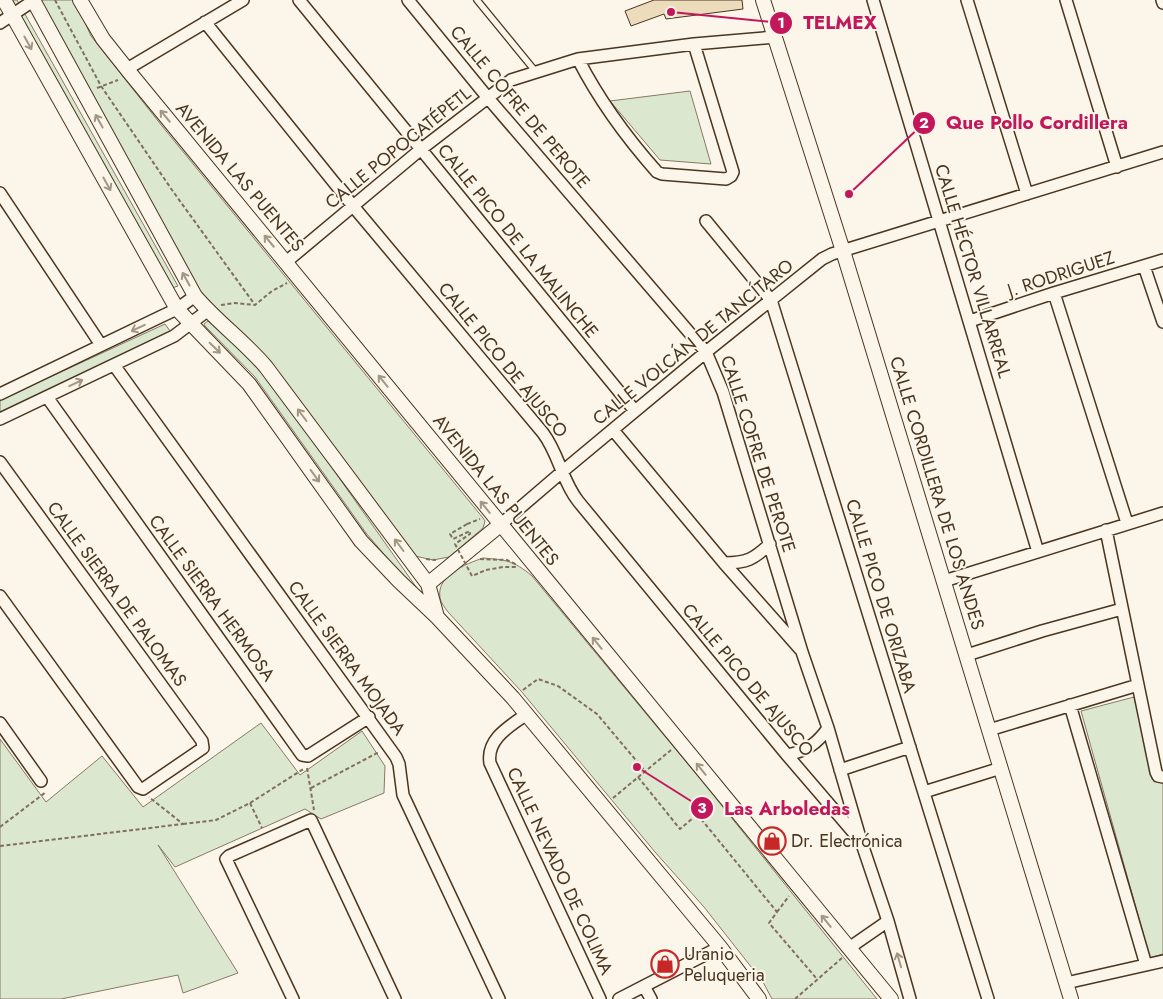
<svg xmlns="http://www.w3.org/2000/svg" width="1163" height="999" font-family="Jost,sans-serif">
<rect width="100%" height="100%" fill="#fbf6e9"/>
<!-- green -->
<path fill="#dce7d0" stroke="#887966" d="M 10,0 L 17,0 L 178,286 L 172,288 Z
M 38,0 L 75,0 L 91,36 L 162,126 L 483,518 L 485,521 L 483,528 L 449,557 L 433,560 L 415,556 L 221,317 L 198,291 Z
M 690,91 L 711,164 L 660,160 L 610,101 Z
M 208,321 L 225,333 L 265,373 L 419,591 L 417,593 L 366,533 L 255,377 L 205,326 L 204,324 Z
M 165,324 L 173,335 L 0,415 L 0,400 Z
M 483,558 C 506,560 513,560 532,576 L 706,786 L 877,999 L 772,999 L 763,982 L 704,907 L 655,852 L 521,691 L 448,612 C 445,608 441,603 440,598 C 436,575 466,564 483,558 Z
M 1134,697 L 1156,781 L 1163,781 L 1163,954 L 1150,958 L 1081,711 Z
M 261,723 L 300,775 L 362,731 L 385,766 L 384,793 L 321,819 L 305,809 L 175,867 L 158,845 L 238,973 L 183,993 L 178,975 L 61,999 L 0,999 L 0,739 L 46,802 L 102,756 L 143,807 Z"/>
<!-- building -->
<path fill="#ecdcbc" stroke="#4a3520" d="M 654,0 L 742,0 L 743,9 L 666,19 L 664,14 L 631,26 L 625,11 Z"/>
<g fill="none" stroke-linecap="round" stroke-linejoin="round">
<!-- service casing -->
<g stroke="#4a3520" stroke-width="8">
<path id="service" d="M 477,0 L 536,72"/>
</g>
<!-- minor casing -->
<g stroke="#4a3520" stroke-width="14">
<path id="minor" d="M 299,0 L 635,411
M 408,0 L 488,98 L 706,352 L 723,392 L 802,652 L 828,728 L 861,841 L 888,921 L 910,999
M 873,0 L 1038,552
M 967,0 L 1027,194
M 1066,0 L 1117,167
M 1162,0 L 1163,3
M 205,22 L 353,206 L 543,433 C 559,454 562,481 578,501 L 787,755 L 859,839
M 0,23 L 33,1
M 578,59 C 599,100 626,137 657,172 L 662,174 L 726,179 L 731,176 L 733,172 L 694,44
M 127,69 L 243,0
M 0,193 L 101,345
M 706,221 L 771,300 L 988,999
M 286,262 L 420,150 L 511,80 L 578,59 L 694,44 L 775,37
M 1144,266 L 1163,322
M 1054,293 L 1127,523
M 970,321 L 1054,293 L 1163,260
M 114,365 L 396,757 L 399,764 L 403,795 L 499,999
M 0,394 L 160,317 L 177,309 L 195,296
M 47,397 L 302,755 L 308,756 L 369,717
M 0,419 L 174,336 L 207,311
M 613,430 L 724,563 L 800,649
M 0,462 L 202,741 L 203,748 L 143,789 L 138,787 L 0,596
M 500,525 L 563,471 L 706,352 L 822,259 L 832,254 L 1163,152
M 1106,530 L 1156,772 L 1158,776 L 1163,777
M 724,563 C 747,563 754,559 770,544
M 944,581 L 1163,513
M 967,655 L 1042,631 L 1122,609
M 1070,705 L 1146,965
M 527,714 C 510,726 486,739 490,763 L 600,999
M 0,723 L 41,781
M 989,730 L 1138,685
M 787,755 C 806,751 817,744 828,728
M 840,770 L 910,747
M 924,792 L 1001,768
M 849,948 L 888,921
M 1066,983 L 1163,961
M 644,986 L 651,999
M 293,999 L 226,859 L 229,856 L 311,820 L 395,999
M 619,999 L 720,947"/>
</g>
<!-- tertiary casing -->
<g stroke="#4a3520" stroke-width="16">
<path id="tertiary" d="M 4,0 L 177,309 L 249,384 L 361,541 L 399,581 L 437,617 L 513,698 L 720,947 L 759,999
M 33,0 L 195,296 C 217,322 244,341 266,367 L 428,584 L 437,617
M 80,0 L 103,39 L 130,73 L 891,999
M 763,0 L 843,251 L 1071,999
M 428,584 L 500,525"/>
</g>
<!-- path -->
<path stroke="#7f6f5c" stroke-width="2" stroke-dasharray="4 2.5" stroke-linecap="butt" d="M 55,0 L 101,86 L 172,190 L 255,305
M 97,88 L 118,80
M 221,305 L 234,303 L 255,305 L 272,291 L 287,283
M 467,524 L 480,519
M 426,559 L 436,560
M 480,559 L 507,560 L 517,565
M 486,570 L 503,567 L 518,567
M 523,690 L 538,679 L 558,686 L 597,714 L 645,771
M 307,768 L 314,810
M 638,777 L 680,829 L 713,801
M 311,788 L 379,752
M 613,798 L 671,750
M 250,803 L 262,828
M 697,814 L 777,912 L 769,923 L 817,979
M 183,824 L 216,820 L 250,803 L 305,768
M 0,827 L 46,792
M 0,846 L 183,824 L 149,797
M 777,912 L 789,896
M 795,999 L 842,958"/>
<!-- service -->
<use href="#service" stroke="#fbf6e9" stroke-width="5.5"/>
<!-- minor -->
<use href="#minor" stroke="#fbf6e9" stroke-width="11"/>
<!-- tertiary -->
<use href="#tertiary" stroke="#fbf6e9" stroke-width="14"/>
<!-- path-bridge -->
<path stroke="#7f6f5c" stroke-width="2" stroke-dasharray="4 2.5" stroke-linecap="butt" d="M 467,524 L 450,534 L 453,539 L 470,531 L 470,534 L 455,544 L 472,576 L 486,570"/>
</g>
<!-- one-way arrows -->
<defs><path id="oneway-shaft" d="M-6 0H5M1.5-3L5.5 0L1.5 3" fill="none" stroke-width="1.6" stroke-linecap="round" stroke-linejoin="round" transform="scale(1.25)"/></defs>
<g stroke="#a29684">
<use href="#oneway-shaft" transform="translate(28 43) rotate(61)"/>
<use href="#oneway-shaft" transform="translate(165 116) rotate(-130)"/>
<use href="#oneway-shaft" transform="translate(99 121) rotate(-119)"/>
<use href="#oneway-shaft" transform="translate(107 184) rotate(61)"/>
<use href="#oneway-shaft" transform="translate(269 241) rotate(-130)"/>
<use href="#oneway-shaft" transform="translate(186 279) rotate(-119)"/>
<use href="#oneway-shaft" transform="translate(138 328) rotate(155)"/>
<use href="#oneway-shaft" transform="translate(215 348) rotate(44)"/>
<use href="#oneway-shaft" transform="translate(383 381) rotate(-129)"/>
<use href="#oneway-shaft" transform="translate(76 383) rotate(-25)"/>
<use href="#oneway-shaft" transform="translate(302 415) rotate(-127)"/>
<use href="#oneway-shaft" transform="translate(315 476) rotate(54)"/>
<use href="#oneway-shaft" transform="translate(485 507) rotate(-129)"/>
<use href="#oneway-shaft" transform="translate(399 545) rotate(-127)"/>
<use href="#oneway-shaft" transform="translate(597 643) rotate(-129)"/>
<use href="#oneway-shaft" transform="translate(701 769) rotate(-129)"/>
<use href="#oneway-shaft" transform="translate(826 921) rotate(-129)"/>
<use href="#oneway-shaft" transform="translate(899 960) rotate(-106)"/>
</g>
<!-- icons -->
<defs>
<g id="shop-ring" transform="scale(1.4375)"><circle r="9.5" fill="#fbf6e9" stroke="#c62828" stroke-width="1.5"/><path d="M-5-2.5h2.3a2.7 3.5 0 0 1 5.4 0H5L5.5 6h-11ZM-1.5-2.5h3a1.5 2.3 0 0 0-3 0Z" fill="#c62828"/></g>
</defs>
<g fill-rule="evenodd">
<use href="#shop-ring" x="772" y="841"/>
<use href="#shop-ring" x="665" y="964"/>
</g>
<g text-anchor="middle" stroke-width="4" stroke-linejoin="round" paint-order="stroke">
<!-- street labels -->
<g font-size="18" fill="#4a3520" stroke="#fbf6e9">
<text transform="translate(520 107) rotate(50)" y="6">CALLE COFRE DE PEROTE</text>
<text transform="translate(398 148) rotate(-39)" y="6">CALLE POPOCATÉPETL</text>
<text transform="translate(240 177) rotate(50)" y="6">AVENIDA LAS PUENTES</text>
<text transform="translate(518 241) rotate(51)" y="6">CALLE PICO DE LA MALINCHE</text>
<text transform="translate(973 271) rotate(73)" y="6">CALLE HÉCTOR VILLARREAL</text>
<text transform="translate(1061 274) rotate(-18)" y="6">J. RODRIGUEZ</text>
<text transform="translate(693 342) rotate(-39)" y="6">CALLE VOLCÁN DE TANCÍTARO</text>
<text transform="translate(503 360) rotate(51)" y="6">CALLE PICO DE AJUSCO</text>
<text transform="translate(758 454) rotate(72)" y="6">CALLE COFRE DE PEROTE</text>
<text transform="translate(496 490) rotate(51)" y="6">AVENIDA LAS PUENTES</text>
<text transform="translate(937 493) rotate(73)" y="6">CALLE CORDILLERA DE LOS ANDES</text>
<text transform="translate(117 594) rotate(54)" y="6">CALLE SIERRA DE PALOMAS</text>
<text transform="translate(881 596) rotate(73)" y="6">CALLE PICO DE ORIZABA</text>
<text transform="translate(212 598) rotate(54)" y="6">CALLE SIERRA HERMOSA</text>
<text transform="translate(347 658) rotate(54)" y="6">CALLE SIERRA MOJADA</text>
<text transform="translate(748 680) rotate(50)" y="6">CALLE PICO DE AJUSCO</text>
<text transform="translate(560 871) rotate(65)" y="6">CALLE NEVADO DE COLIMA</text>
</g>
<!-- poi labels -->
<g font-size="18" fill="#4a3520" stroke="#fbf6e9" text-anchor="start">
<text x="791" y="847">Dr. Electrónica</text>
<text x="684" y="960">Uranio<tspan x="684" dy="21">Peluqueria</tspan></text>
</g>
</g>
<!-- callouts -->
<path fill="none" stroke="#c2185b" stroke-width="2" d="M671 12L781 23M849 194L924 123M637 767L702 808"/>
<g fill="#c2185b" stroke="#fbf6e9" stroke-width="2">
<circle cx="671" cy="12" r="5"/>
<circle cx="849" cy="194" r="5"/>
<circle cx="637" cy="767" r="5"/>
<circle cx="781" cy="23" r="12"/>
<circle cx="924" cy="123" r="12"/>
<circle cx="702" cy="808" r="12"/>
</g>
<g font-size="15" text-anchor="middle" font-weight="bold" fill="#fff">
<text x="781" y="28">1</text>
<text x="924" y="128">2</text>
<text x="702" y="813">3</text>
</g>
<g font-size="19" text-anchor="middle" font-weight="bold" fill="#c2185b" stroke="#fbf6e9" stroke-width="4" stroke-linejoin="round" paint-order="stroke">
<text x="840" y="29">TELMEX</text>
<text x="1037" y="129">Que Pollo Cordillera</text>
<text x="787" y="815">Las Arboledas</text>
</g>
</svg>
